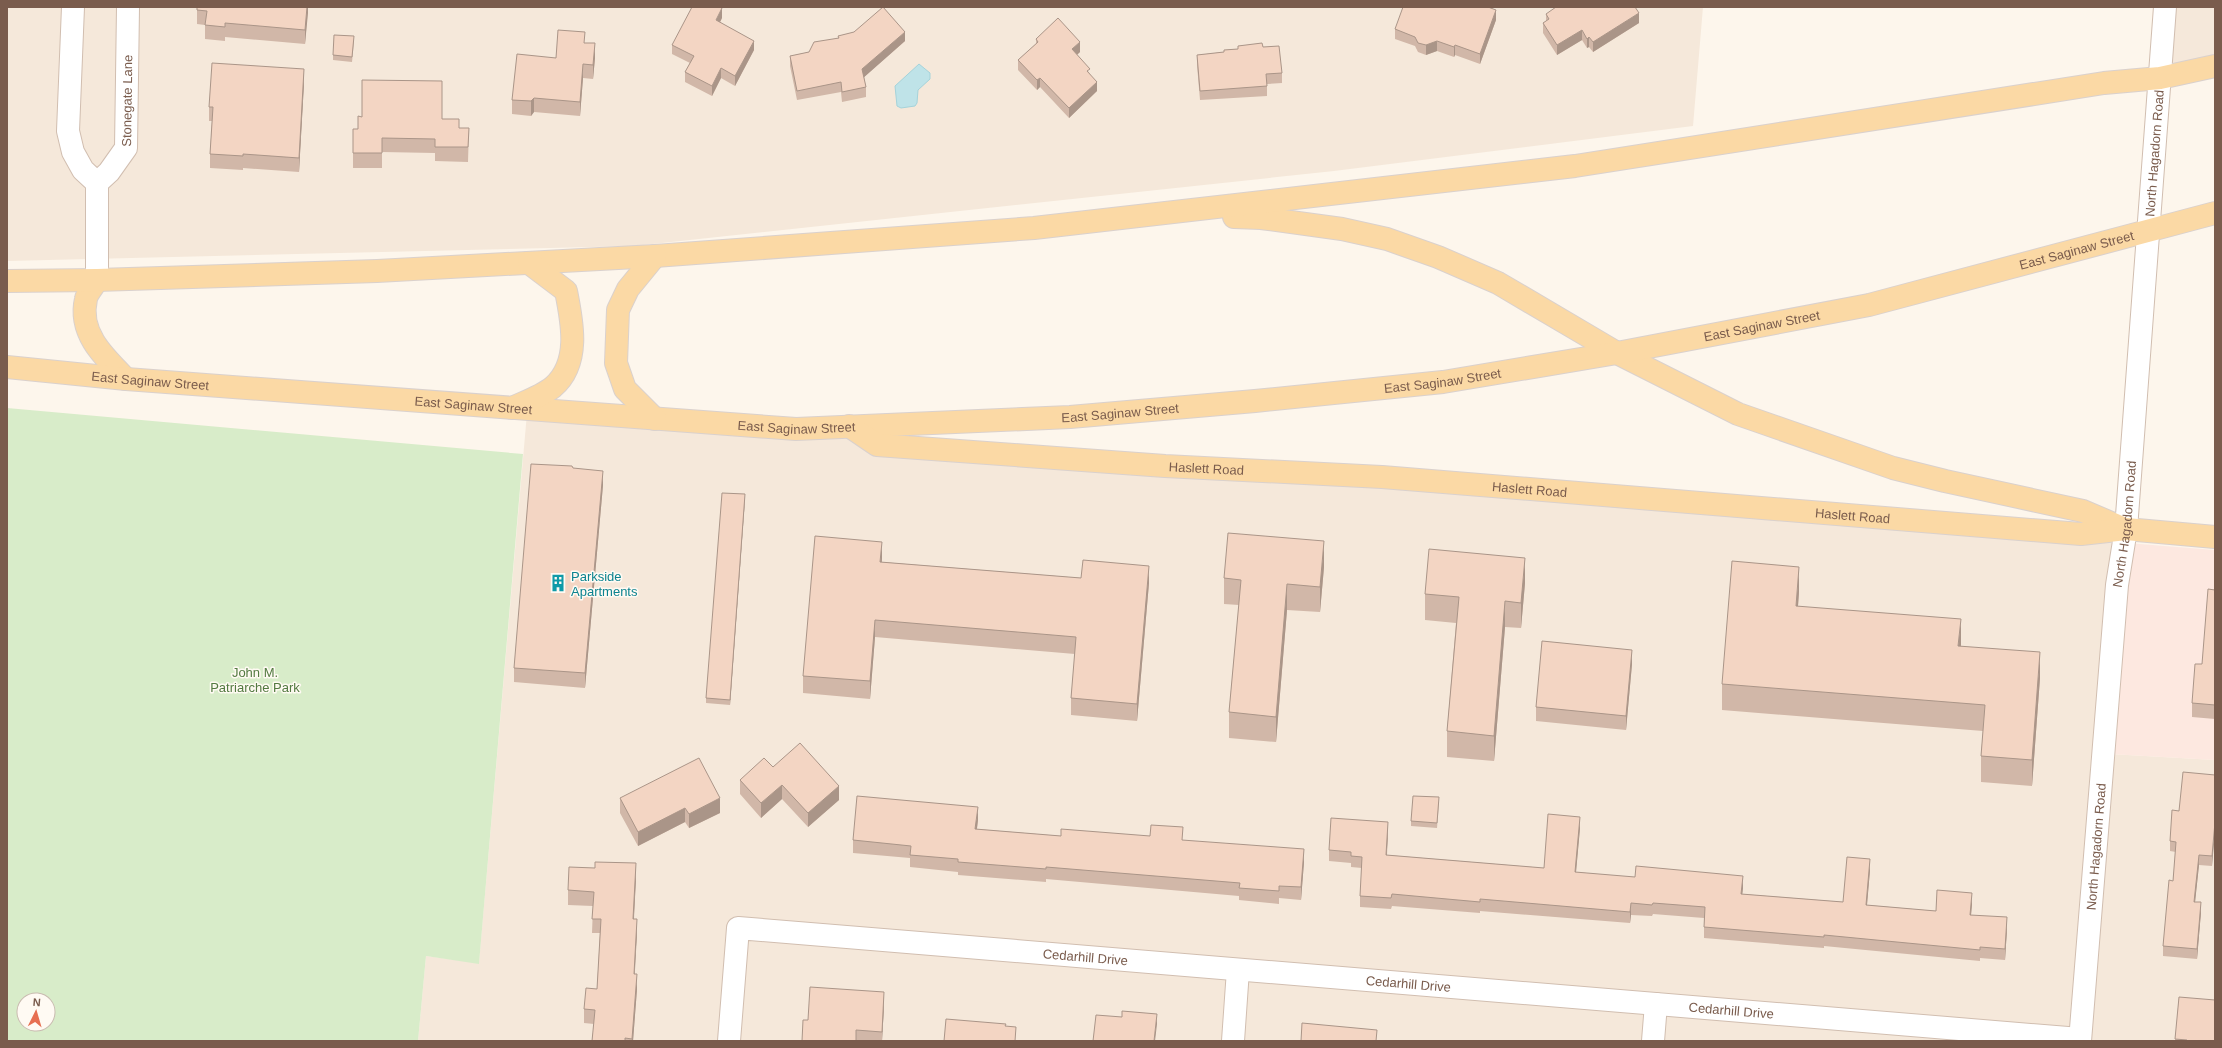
<svg xmlns="http://www.w3.org/2000/svg" width="2222" height="1048" font-family="Helvetica,sans-serif">
<rect width="100%" height="100%" fill="#fdf6ec"/>
<!-- residential -->
<path fill="#f5e8da" d="M 7,7 L 1703,7 L 1693,126 L 1334,171 L 634,246 L 7,261 Z
M 2165,7 L 2215,7 L 2215,67 L 2160,78 Z
M 527,413 L 2116,542 L 2079,1041 L 418,1041 L 426,956 L 479,963 Z
M 2110,754 L 2215,760 L 2215,1041 L 2086,1041 Z"/>
<!-- commercial -->
<path fill="#fde8e0" d="M 2127,543 L 2215,550 L 2215,760 L 2110,754 Z"/>
<!-- green -->
<path fill="#d8ecc9" fill-rule="evenodd" d="M 7,408 L 523,454 L 479,964 L 426,956 L 418,1041 L 7,1041 ZM 24,1000 L 48,1000 L 48,1024 L 24,1024 Z"/>
<!-- water -->
<path fill="#bfe3e8" stroke="#a5d3da" d="M 919,64 L 930,73 L 930,79 L 918,90 L 917,103 L 915,106 L 901,108 L 897,106 L 895,86 Z"/>
<g fill="none" stroke-linecap="round" stroke-linejoin="round">
<!-- minor casing -->
<g stroke="#d1beb0" stroke-width="24">
<g id="minor">
<path d="M 73,7 L 68,131 L 73,152 L 83,170 L 97,183 L 97,280"/>
<path id="s1" d="M 97,183 L 109,172 L 126,148 L 128,7"/>
<path id="s2" d="M 729,1041 L 738,928 L 2080,1039"/>
<path d="M 1233,1041 L 1238,970"/>
<path d="M 1653,1041 L 1656,1004"/>
<path id="s3" d="M 2080,1041 L 2117,585 L 2126,529 L 2165,7"/>
</g>
</g>
<!-- major casing -->
<g stroke="#dad1cd" stroke-width="24">
<g id="major">
<path d="M 1234,217 L 1261,218 L 1342,229 L 1387,239 L 1438,257 L 1498,283 L 1617,353 L 1738,414 L 1893,468 L 1945,481 L 2083,511 L 2125,529"/>
<path d="M 97,280 C 94,286 87,293 86,299 C 78,333 104,357 126,379"/>
<path d="M 7,281 L 97,280 L 377,271 L 655,256 L 1034,228 L 1575,166 L 2104,83 L 2160,78 L 2215,66"/>
<path id="s4" d="M 7,367 L 126,379 L 796,429 L 1070,417 L 1255,401 L 1443,382 L 1617,353 L 1869,305 L 2215,213"/>
<path d="M 512,408 C 525,402 542,396 553,387 C 581,363 572,321 566,291 L 529,263"/>
<path d="M 655,419 L 625,389 L 616,363 L 618,310 L 628,289 L 655,256"/>
<path id="s5" d="M 849,426 L 877,445 L 1165,466 L 1382,477 L 2081,534 L 2126,529 L 2215,537"/>
</g>
</g>
<!-- minor -->
<use href="#minor" stroke="#fff" stroke-width="22"/>
<!-- major -->
<use href="#major" stroke="#fbd9a5" stroke-width="22"/>
</g>
<!-- wall -->
<path fill="#d1b7a8" d="M 308,7 L 305,44 L 225,37 L 225,41 L 205,39 L 205,25 L 197,24 L 197,10 Z
M 1546,14 L 1639,23 L 1593,52 L 1589,47 L 1587,48 L 1582,40 L 1557,55 L 1543,33 L 1543,23 L 1546,21 Z
M 722,18 L 720,22 L 754,50 L 735,86 L 721,78 L 712,96 L 685,82 L 685,72 L 690,63 L 672,54 L 672,45 Z
M 1496,20 L 1480,64 L 1455,55 L 1454,57 L 1437,51 L 1426,55 L 1418,52 L 1415,46 L 1395,39 L 1395,29 Z
M 838,36 L 905,41 L 864,77 L 866,87 L 866,97 L 842,102 L 841,92 L 797,100 L 790,66 L 790,56 L 809,52 L 838,38 Z
M 1036,39 L 1080,52 L 1077,55 L 1090,74 L 1097,91 L 1069,118 L 1040,87 L 1037,90 L 1018,70 L 1018,60 L 1036,44 Z
M 354,41 L 352,62 L 333,60 L 333,55 Z
M 585,43 L 595,58 L 593,79 L 583,78 L 580,116 L 534,112 L 531,116 L 512,114 L 512,100 L 556,58 Z
M 1238,46 L 1263,47 L 1282,73 L 1282,83 L 1267,84 L 1267,96 L 1200,100 L 1197,65 L 1197,55 L 1224,52 L 1224,50 L 1238,49 Z
M 304,83 L 299,172 L 243,168 L 243,170 L 210,168 L 210,154 L 212,121 L 209,121 L 209,107 Z
M 442,119 L 459,128 L 469,128 L 468,162 L 435,161 L 435,153 L 382,152 L 382,168 L 353,168 L 353,129 L 358,129 Z
M 573,468 L 603,485 L 585,688 L 514,682 L 514,668 Z
M 745,499 L 730,705 L 706,703 L 706,698 Z
M 882,559 L 882,562 L 1081,578 L 1149,583 L 1137,721 L 1071,715 L 1071,698 L 1075,654 L 875,637 L 870,699 L 803,693 L 803,676 Z
M 1324,567 L 1320,612 L 1287,610 L 1276,742 L 1229,738 L 1229,712 L 1239,605 L 1224,604 L 1224,578 Z
M 1525,583 L 1521,628 L 1505,627 L 1494,761 L 1447,757 L 1447,731 L 1456,623 L 1425,620 L 1425,594 Z
M 2215,590 L 2215,719 L 2192,717 L 2192,703 L 2202,664 Z
M 1799,592 L 1798,606 L 1961,646 L 2040,678 L 2032,786 L 1981,782 L 1981,756 L 1983,731 L 1722,710 L 1722,684 Z
M 1632,664 L 1626,730 L 1536,721 L 1536,707 Z
M 773,767 L 839,800 L 808,827 L 782,799 L 761,818 L 740,794 L 740,780 Z
M 2215,775 L 2212,866 L 2199,865 L 2195,902 L 2201,912 L 2197,959 L 2163,956 L 2163,946 L 2173,881 L 2176,852 L 2170,851 L 2170,841 L 2179,811 Z
M 620,798 L 720,813 L 689,828 L 685,822 L 638,846 L 620,813 Z
M 1439,802 L 1437,828 L 1411,826 L 1411,821 Z
M 978,820 L 977,829 L 1061,836 L 1183,841 L 1304,862 L 1301,900 L 1279,898 L 1279,904 L 1239,900 L 1239,896 L 1046,879 L 1046,882 L 958,875 L 958,872 L 910,867 L 910,858 L 853,853 L 853,840 Z
M 1580,828 L 1576,872 L 1743,888 L 1742,894 L 1843,902 L 1870,870 L 1867,905 L 1936,911 L 1972,904 L 1971,915 L 2007,929 L 2005,960 L 1980,958 L 1980,961 L 1824,946 L 1824,948 L 1704,938 L 1704,918 L 1653,914 L 1652,916 L 1631,915 L 1630,923 L 1480,911 L 1480,913 L 1392,906 L 1391,909 L 1360,907 L 1360,896 L 1362,868 L 1351,867 L 1351,863 L 1329,861 L 1329,850 L 1388,833 L 1387,855 L 1544,868 Z
M 636,878 L 634,919 L 637,933 L 634,974 L 637,989 L 633,1041 L 592,1041 L 594,1024 L 584,1023 L 584,1009 L 597,989 L 600,933 L 592,933 L 593,906 L 568,905 L 568,890 Z
M 2179,997 L 2215,1041 L 2175,1041 Z
M 884,1006 L 882,1041 L 802,1041 L 808,1020 Z"/>
<!-- shaded-wall -->
<path fill="#aa9588" d="M 307,7 L 308,7 L 308,13 L 305,44 L 305,30 Z
M 722,8 L 722,18 L 716,30 L 716,20 Z
M 1496,10 L 1496,20 L 1480,64 L 1480,54 Z
M 1639,13 L 1639,23 L 1593,52 L 1593,42 Z
M 1582,30 L 1582,40 L 1557,55 L 1557,45 Z
M 905,32 L 905,41 L 862,79 L 862,69 Z
M 1589,37 L 1589,47 L 1587,48 L 1587,39 Z
M 754,41 L 754,50 L 735,86 L 735,76 Z
M 1437,41 L 1437,51 L 1426,55 L 1426,45 Z
M 1080,42 L 1080,52 L 1072,59 L 1072,49 Z
M 595,43 L 595,58 L 593,79 L 593,65 Z
M 1455,45 L 1455,55 L 1454,57 L 1454,47 Z
M 583,64 L 583,78 L 580,116 L 580,102 Z
M 721,68 L 721,78 L 712,96 L 712,86 Z
M 304,69 L 304,83 L 299,172 L 299,158 Z
M 1040,78 L 1040,87 L 1037,90 L 1037,80 Z
M 1097,82 L 1097,91 L 1069,118 L 1069,108 Z
M 534,98 L 534,112 L 531,116 L 531,101 Z
M 603,471 L 603,485 L 585,688 L 585,673 Z
M 745,494 L 745,499 L 730,705 L 730,700 Z
M 1324,541 L 1324,567 L 1320,612 L 1320,587 Z
M 882,542 L 882,559 L 880,579 L 880,562 Z
M 1525,558 L 1525,583 L 1521,628 L 1521,603 Z
M 1149,566 L 1149,583 L 1137,721 L 1137,704 Z
M 1799,567 L 1799,592 L 1796,632 L 1796,606 Z
M 1287,584 L 1287,610 L 1276,742 L 1276,717 Z
M 1505,601 L 1505,627 L 1494,761 L 1494,736 Z
M 1961,619 L 1961,645 L 1958,671 L 1958,646 Z
M 875,620 L 875,637 L 870,699 L 870,681 Z
M 1632,650 L 1632,664 L 1626,730 L 1626,716 Z
M 2040,652 L 2040,678 L 2032,786 L 2032,760 Z
M 782,785 L 782,799 L 761,818 L 761,803 Z
M 839,786 L 839,800 L 808,827 L 808,813 Z
M 720,798 L 720,813 L 689,828 L 689,814 Z
M 978,807 L 978,820 L 975,842 L 975,829 Z
M 685,808 L 685,822 L 638,846 L 638,832 Z
M 1580,817 L 1580,828 L 1575,883 L 1575,872 Z
M 1388,822 L 1388,833 L 1386,866 L 1386,855 Z
M 2215,822 L 2215,832 L 2212,866 L 2212,856 Z
M 1304,849 L 1304,862 L 1301,900 L 1301,887 Z
M 2199,855 L 2199,865 L 2194,912 L 2194,902 Z
M 1870,859 L 1870,870 L 1866,916 L 1866,905 Z
M 636,863 L 636,878 L 633,933 L 633,919 Z
M 1743,876 L 1743,888 L 1741,906 L 1741,894 Z
M 1972,893 L 1972,904 L 1970,926 L 1970,915 Z
M 2201,902 L 2201,912 L 2197,959 L 2197,949 Z
M 1631,903 L 1631,915 L 1630,923 L 1630,912 Z
M 2007,917 L 2007,929 L 2005,960 L 2005,949 Z
M 637,919 L 637,933 L 634,988 L 634,974 Z
M 637,974 L 637,989 L 633,1041 L 632,1041 Z
M 884,992 L 884,1006 L 882,1041 L 882,1032 Z
M 1157,1014 L 1157,1024 L 1155,1041 L 1154,1041 Z"/>
<!-- building -->
<path fill="#f3d5c3" stroke="#aa9588" d="M 197,7 L 307,7 L 305,30 L 225,23 L 225,27 L 205,25 L 207,11 L 197,10 Z
M 692,7 L 720,7 L 722,8 L 716,20 L 754,41 L 735,76 L 721,68 L 712,86 L 685,72 L 694,56 L 672,45 Z
M 883,7 L 905,32 L 862,69 L 866,87 L 842,92 L 841,82 L 797,91 L 790,56 L 809,52 L 814,42 L 839,38 L 838,36 L 854,32 Z
M 1403,7 L 1488,7 L 1496,10 L 1480,54 L 1455,45 L 1454,47 L 1437,41 L 1426,45 L 1418,43 L 1415,37 L 1395,29 Z
M 1556,7 L 1635,7 L 1639,13 L 1593,42 L 1589,37 L 1587,39 L 1582,30 L 1557,45 L 1543,23 L 1549,19 L 1546,14 Z
M 1058,18 L 1080,42 L 1072,49 L 1090,69 L 1087,71 L 1097,82 L 1069,108 L 1040,78 L 1037,80 L 1018,60 L 1038,42 L 1036,39 Z
M 558,30 L 585,32 L 584,43 L 595,43 L 593,65 L 583,64 L 580,102 L 534,98 L 531,101 L 512,100 L 517,54 L 556,58 Z
M 334,35 L 354,36 L 352,57 L 333,55 Z
M 1262,43 L 1263,47 L 1279,46 L 1282,73 L 1266,74 L 1267,86 L 1200,91 L 1197,55 L 1224,52 L 1224,50 L 1238,49 L 1238,46 Z
M 212,63 L 304,69 L 299,158 L 243,154 L 243,156 L 210,154 L 213,107 L 209,107 Z
M 362,80 L 442,81 L 442,119 L 459,119 L 459,128 L 469,128 L 468,147 L 435,147 L 435,139 L 382,138 L 382,153 L 353,153 L 353,129 L 358,129 L 358,116 L 362,117 Z
M 531,464 L 572,466 L 573,468 L 603,471 L 585,673 L 514,668 Z
M 722,493 L 745,494 L 730,700 L 706,698 Z
M 1228,533 L 1324,541 L 1320,587 L 1287,584 L 1276,717 L 1229,712 L 1241,580 L 1224,578 Z
M 815,536 L 882,542 L 880,562 L 1081,578 L 1083,560 L 1149,566 L 1137,704 L 1071,698 L 1076,637 L 875,620 L 870,681 L 803,676 Z
M 1429,549 L 1525,558 L 1521,603 L 1505,601 L 1494,736 L 1447,731 L 1459,597 L 1425,594 Z
M 1732,561 L 1799,567 L 1796,606 L 1961,619 L 1958,646 L 2040,652 L 2032,760 L 1981,756 L 1985,705 L 1722,684 Z
M 2208,589 L 2215,590 L 2215,705 L 2192,703 L 2195,664 L 2202,664 Z
M 1542,641 L 1632,650 L 1626,716 L 1536,707 Z
M 800,743 L 839,786 L 808,813 L 782,785 L 761,803 L 740,780 L 764,758 L 773,767 Z
M 699,758 L 720,798 L 689,814 L 685,808 L 638,832 L 620,798 Z
M 2183,772 L 2215,775 L 2215,822 L 2212,856 L 2199,855 L 2194,902 L 2201,902 L 2197,949 L 2163,946 L 2169,880 L 2173,881 L 2176,842 L 2170,841 L 2172,810 L 2179,811 Z
M 857,796 L 978,807 L 975,829 L 1061,836 L 1061,829 L 1150,836 L 1151,825 L 1183,827 L 1182,840 L 1304,849 L 1301,887 L 1279,886 L 1279,891 L 1239,888 L 1240,883 L 1046,867 L 1046,869 L 958,862 L 958,859 L 910,855 L 911,846 L 853,840 Z
M 1413,796 L 1439,797 L 1437,823 L 1411,821 Z
M 1548,814 L 1580,817 L 1575,872 L 1635,877 L 1636,866 L 1743,876 L 1741,894 L 1843,902 L 1847,857 L 1870,859 L 1866,905 L 1936,911 L 1937,890 L 1972,893 L 1970,915 L 2007,917 L 2005,949 L 1980,947 L 1980,950 L 1824,935 L 1824,937 L 1704,927 L 1705,907 L 1653,903 L 1652,905 L 1631,903 L 1630,912 L 1480,899 L 1480,902 L 1392,894 L 1391,898 L 1360,896 L 1362,857 L 1351,856 L 1351,852 L 1329,850 L 1331,818 L 1388,822 L 1386,855 L 1544,868 Z
M 595,862 L 636,863 L 633,919 L 637,919 L 634,974 L 637,974 L 632,1039 L 625,1038 L 625,1041 L 592,1041 L 595,1010 L 584,1009 L 586,988 L 597,989 L 601,919 L 592,919 L 594,892 L 568,890 L 569,867 L 595,868 Z
M 810,987 L 884,992 L 882,1032 L 856,1030 L 856,1041 L 802,1041 L 803,1020 L 808,1020 Z
M 2179,997 L 2215,1000 L 2215,1041 L 2187,1041 L 2187,1040 L 2175,1039 Z
M 1122,1011 L 1157,1014 L 1154,1041 L 1093,1041 L 1096,1015 L 1122,1017 Z
M 946,1019 L 1006,1024 L 1005,1026 L 1016,1027 L 1015,1041 L 944,1041 Z
M 1302,1023 L 1377,1030 L 1376,1041 L 1301,1041 Z"/>
<!-- icons -->
<defs>
<g id="building-bare" transform="scale(1.38)"><path d="M-4-6H4V6H1V3H-1V6H-4ZM-2.5-4.3h1.7v1.8h-1.7ZM.8-4.3h1.7v1.8H.8ZM-2.5-1h1.7V.8h-1.7ZM.8-1h1.7V.8H.8Z" fill="#0f9aa8" stroke="#fffaf3" stroke-width="2.5" paint-order="stroke"/></g>
</defs>
<g fill-rule="evenodd">
<use href="#building-bare" x="558" y="583"/>
</g>
<g text-anchor="middle" stroke-width="3" stroke-linejoin="round" paint-order="stroke">
<!-- street labels -->
<g font-size="13" fill="#7a5c4d" stroke="#fffaf3">
<text dy="5" stroke="none"><textPath href="#s1" startOffset="93">Stonegate Lane</textPath></text>
<text dy="5" stroke="none"><textPath href="#s3" startOffset="891">North Hagadorn Road</textPath></text>
<text dy="5" stroke="none"><textPath href="#s4" startOffset="2088">East Saginaw Street</textPath></text>
<text dy="5" stroke="none"><textPath href="#s4" startOffset="1764">East Saginaw Street</textPath></text>
<text dy="5" stroke="none"><textPath href="#s4" startOffset="144">East Saginaw Street</textPath></text>
<text dy="5" stroke="none"><textPath href="#s4" startOffset="1440">East Saginaw Street</textPath></text>
<text dy="5" stroke="none"><textPath href="#s4" startOffset="468">East Saginaw Street</textPath></text>
<text dy="5" stroke="none"><textPath href="#s4" startOffset="1116">East Saginaw Street</textPath></text>
<text dy="5" stroke="none"><textPath href="#s4" startOffset="792">East Saginaw Street</textPath></text>
<text dy="5" stroke="none"><textPath href="#s5" startOffset="364">Haslett Road</textPath></text>
<text dy="5" stroke="none"><textPath href="#s5" startOffset="688">Haslett Road</textPath></text>
<text dy="5" stroke="none"><textPath href="#s5" startOffset="1012">Haslett Road</textPath></text>
<text dy="5" stroke="none"><textPath href="#s3" startOffset="519">North Hagadorn Road</textPath></text>
<text dy="5" stroke="none"><textPath href="#s3" startOffset="195">North Hagadorn Road</textPath></text>
<text dy="5" stroke="none"><textPath href="#s2" startOffset="462">Cedarhill Drive</textPath></text>
<text dy="5" stroke="none"><textPath href="#s2" startOffset="786">Cedarhill Drive</textPath></text>
<text dy="5" stroke="none"><textPath href="#s2" startOffset="1110">Cedarhill Drive</textPath></text>
</g>
<!-- culture labels -->
<g font-size="13" fill="#0d838f" stroke="#fffaf3" text-anchor="start">
<text x="571" y="581">Parkside<tspan x="571" dy="15">Apartments</tspan></text>
</g>
<!-- park labels -->
<g font-size="13" fill="#537a41" stroke="#fffaf3">
<text x="255" y="677">John M.<tspan x="255" dy="15">Patriarche Park</tspan></text>
</g>
</g>
<!-- border -->
<rect width="2222" height="1048" fill="none" stroke="#7a5c4d" stroke-width="16"/>
<!-- north arrow -->
<g transform="translate(36 1012) rotate(5)"><circle r="19" fill="#fffaf3" stroke="#cabbb1"/>
<path d="M0-3L7 15L0 10L-7 15Z" fill="#e76f51"/>
<text y="-6" font-size="11" font-weight="bold" text-anchor="middle" fill="#7a5c4d">N</text>
</g>
</svg>
